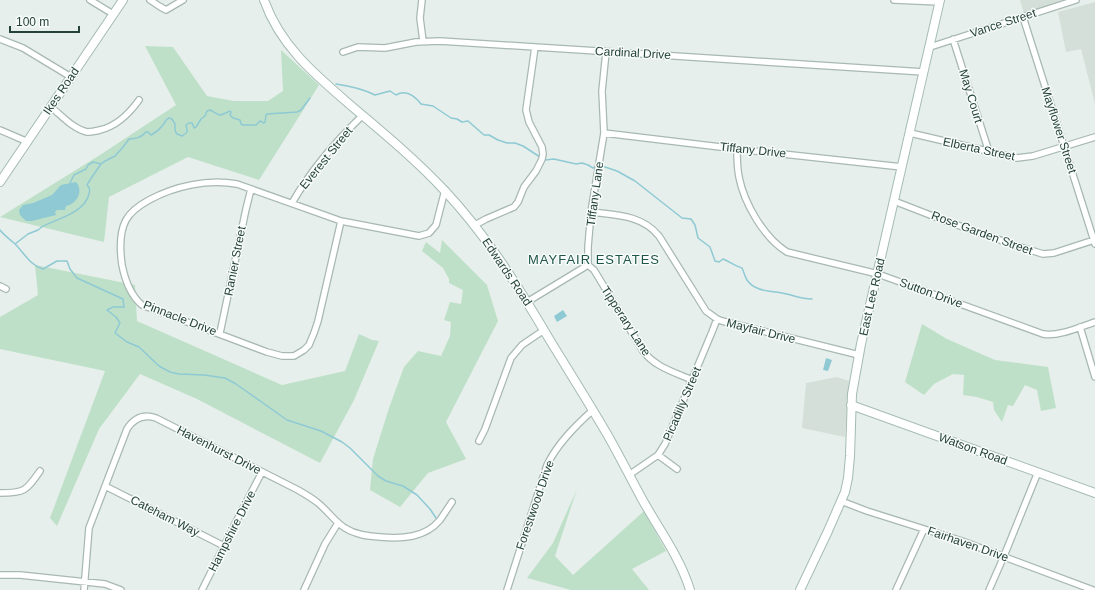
<svg xmlns="http://www.w3.org/2000/svg" width="1095" height="590" font-family="Arial,sans-serif">
<rect width="100%" height="100%" fill="#e6efeb"/>
<!-- built -->
<path fill="#d4dfda" d="M 1020,0 L 1063,0 L 1024,13 Z
M 1095,2 L 1095,104 L 1081,49 L 1066,52 L 1058,12 Z
M 837,377 L 849,381 L 845,437 L 802,428 L 806,383 Z"/>
<!-- green -->
<path fill="#bfe0c8" d="M 145,46 L 173,47 L 207,96 L 234,101 L 268,101 L 283,91 L 281,50 L 319,85 L 259,180 L 188,157 L 109,197 L 104,242 L 0,217 L 100,155 L 176,105 Z
M 442,240 L 487,285 L 498,321 L 446,422 L 466,459 L 428,473 L 400,507 L 370,490 L 373,459 L 389,408 L 404,367 L 418,351 L 441,356 L 450,336 L 451,322 L 444,320 L 450,302 L 461,304 L 463,290 L 449,283 L 449,279 L 443,268 L 422,251 L 426,242 L 440,253 Z
M 35,265 L 135,285 L 137,321 L 282,385 L 345,371 L 359,334 L 372,340 L 379,341 L 354,400 L 320,463 L 197,399 L 140,374 L 99,429 L 57,526 L 50,518 L 105,371 L 0,349 L 0,317 L 38,295 Z
M 922,324 L 947,339 L 995,360 L 1048,367 L 1056,408 L 1041,411 L 1037,390 L 1025,385 L 1013,406 L 1008,405 L 1002,422 L 994,410 L 993,402 L 977,397 L 963,395 L 964,375 L 953,374 L 934,384 L 924,395 L 905,382 Z
M 577,489 L 555,556 L 573,575 L 644,511 L 666,551 L 632,569 L 649,590 L 571,590 L 527,578 L 553,543 Z"/>
<!-- water -->
<path fill="#8ec9d4" d="M 76,182 C 84,191 77,204 66,206 L 65,210 L 57,210 L 55,212 L 56,215 L 32,221 L 26,221 L 20,215 L 19,210 L 23,205 L 33,203 L 52,195 L 61,185 Z
M 563,310 L 567,316 L 557,322 L 554,316 Z
M 826,358 L 832,360 L 828,371 L 823,370 Z"/>
<g fill="none" stroke-linecap="round" stroke-linejoin="round">
<!-- stream -->
<path stroke="#8ec9d4" stroke-width="1.5" d="M 336,84 C 350,86 363,89 375,95 L 390,91 L 396,95 C 406,89 414,95 421,104 L 433,106 L 451,118 L 457,119 L 462,122 L 468,121 L 484,135 L 489,135 L 498,140 L 507,143 L 515,143 L 523,146 L 540,157
M 545,160 L 554,159 L 576,164 L 582,163 L 588,165 L 593,168 L 595,167
M 602,166 L 617,171 L 635,181 L 682,218 L 691,219 L 695,225 L 698,238 L 710,247 L 715,261 L 719,262 L 723,259 C 730,262 735,266 742,268 C 744,272 745,277 747,280 C 754,291 770,291 782,293 C 793,295 801,299 812,299
M 70,183 L 74,175 L 86,169 L 88,165 L 93,162 L 101,164
M 0,230 C 4,235 9,239 14,243 C 24,252 29,265 43,269 L 57,261 L 67,261 L 70,269 L 77,278 L 123,299 L 124,307 L 113,307 L 107,310 L 116,317 L 120,323 L 115,333 L 127,342 L 139,347 L 159,366 L 170,372 L 179,374 L 204,375 L 225,378 L 236,384 L 287,420 L 321,431 L 342,442 L 350,448 L 378,476 L 386,481 L 403,486 L 417,495 L 430,509 L 436,518
M 15,244 L 28,234 L 38,230 L 43,226 C 58,219 85,212 89,194 C 90,190 90,188 87,185 C 91,178 96,171 101,164 C 105,160 110,159 115,156 C 120,151 125,145 129,139 C 136,139 142,137 146,132 L 148,132 L 151,135 C 155,133 159,130 162,126 C 165,123 165,120 169,118 L 172,119 L 175,124 C 175,128 174,131 177,134 L 182,136 C 189,132 187,131 186,125 L 189,123 L 192,123 L 194,128 L 196,127 L 201,119 L 205,116 L 207,111 L 210,110 C 223,117 218,116 230,111 L 231,112 L 230,115 L 233,118 L 240,120 L 241,124 L 243,125 L 256,125 L 260,121 L 264,123 L 265,122 L 266,115 L 267,114 L 297,112 L 301,110 L 310,98"/>
<!-- street casing -->
<g stroke="#a8b8b2" stroke-width="8">
<path id="street" d="M 90,0 L 113,14
M 150,0 L 159,6 L 166,10 L 183,0
M 422,0 L 420,18 L 423,41
M 894,0 L 940,2
M 1023,17 L 1095,244
M 0,39 L 23,48 L 71,77
M 953,39 L 989,152
M 930,47 L 1076,0
M 343,52 L 358,47 L 385,48 L 416,42 L 440,41 L 924,72
M 51,107 C 61,115 73,129 87,132 C 91,132 96,131 100,130 C 117,126 129,114 139,100
M 0,130 L 28,142
M 604,133 L 737,149 L 902,167
M 910,133 L 1017,158 L 1033,156 L 1095,137
M 737,149 C 737,158 737,167 739,177 C 744,203 764,238 787,252 L 878,274 L 1043,334 C 1058,337 1080,327 1095,322
M 894,201 L 943,220 L 1017,246 L 1043,254 L 1054,253 L 1094,240
M 292,203 C 311,170 336,141 363,115
M 591,212 C 616,215 642,215 659,236 L 706,311 L 717,319 L 722,321 L 859,355
M 341,221 L 318,321 L 314,333 L 309,345 L 304,350 L 294,356 L 282,356 L 267,352 L 142,305 C 130,295 125,280 122,265 C 120,251 119,233 126,220 C 131,211 140,205 149,200 C 175,186 207,179 237,184 L 341,221 L 419,236 L 429,233 L 436,225 L 445,190
M 475,225 L 486,219 L 514,207 L 518,202 L 524,187 L 536,171 L 542,159 L 543,154 L 542,147 L 529,122 L 526,110 L 535,47
M 588,265 L 594,270 L 643,351 C 655,367 674,372 692,380
M 0,286 L 6,289
M 527,302 L 588,265 L 588,247 L 591,212 L 604,133 L 602,91 L 606,52
M 1080,327 L 1095,377
M 220,333 L 246,209 L 251,189
M 479,441 L 485,429 L 511,358 L 522,345 L 544,330
M 658,455 L 677,469
M 629,475 L 658,455 L 665,444 L 712,332 L 717,319
M 105,486 L 224,546
M 0,493 C 25,493 26,491 40,471
M 841,501 L 867,511 L 962,541 L 1093,590
M 0,575 L 20,575 L 105,584 L 121,590
M 84,590 L 89,528 L 127,429 C 134,418 144,414 156,418 L 298,490 C 305,494 312,498 318,503 C 328,511 335,522 345,528 C 356,535 368,536 380,537 C 402,539 425,538 440,520 C 444,514 448,508 452,502
M 202,590 L 237,520 L 262,472
M 304,590 L 325,544 L 338,523
M 507,590 L 547,465 C 558,443 575,426 593,410
M 896,590 L 924,529
M 989,590 L 1004,556 L 1038,472"/>
</g>
<!-- secondary casing -->
<g stroke="#a4bbb3" stroke-width="10">
<path id="secondary" d="M 264,0 C 281,48 318,77 355,109 C 386,135 418,162 445,191 C 488,237 519,288 551,342 C 570,373 589,403 607,434 C 619,455 630,477 642,499 C 658,528 680,557 690,590
M 0,182 L 123,0
M 851,405 L 1095,493
M 800,590 L 828,531 L 845,492 L 848,478 L 850,456 L 852,394 L 861,344 L 940,0"/>
</g>
<!-- street -->
<use href="#street" stroke="#fff" stroke-width="5.5"/>
<!-- secondary -->
<use href="#secondary" stroke="#fff" stroke-width="8"/>
</g>
<g text-anchor="middle" stroke-width="3" stroke-linejoin="round" paint-order="stroke">
<!-- street labels -->
<g font-size="12" fill="#24423a" stroke="#f7fbf9">
<text transform="translate(1003 23) rotate(-18)" y="4">Vance Street</text>
<text transform="translate(633 53) rotate(3)" y="4">Cardinal Drive</text>
<text transform="translate(61 91) rotate(-56)" y="4">Ikes Road</text>
<text transform="translate(971 96) rotate(73)" y="4">May Court</text>
<text transform="translate(1059 130) rotate(72)" y="4">Mayflower Street</text>
<text transform="translate(979 149) rotate(12)" y="4">Elberta Street</text>
<text transform="translate(753 150) rotate(6)" y="4">Tiffany Drive</text>
<text transform="translate(326 158) rotate(-51)" y="4">Everest Street</text>
<text transform="translate(595 194) rotate(-82)" y="4">Tiffany Lane</text>
<text transform="translate(982 233) rotate(20)" y="4">Rose Garden Street</text>
<text transform="translate(235 261) rotate(-79)" y="4">Ranier Street</text>
<text transform="translate(507 272) rotate(56)" y="4">Edwards Road</text>
<text transform="translate(931 293) rotate(20)" y="4">Sutton Drive</text>
<text transform="translate(872 297) rotate(-77)" y="4">East Lee Road</text>
<text transform="translate(180 318) rotate(21)" y="4">Pinnacle Drive</text>
<text transform="translate(626 321) rotate(57)" y="4">Tipperary Lane</text>
<text transform="translate(761 331) rotate(14)" y="4">Mayfair Drive</text>
<text transform="translate(682 404) rotate(-67)" y="4">Picadilly Street</text>
<text transform="translate(973 449) rotate(20)" y="4">Watson Road</text>
<text transform="translate(219 450) rotate(27)" y="4">Havenhurst Drive</text>
<text transform="translate(535 505) rotate(-71)" y="4">Forestwood Drive</text>
<text transform="translate(165 516) rotate(27)" y="4">Cateham Way</text>
<text transform="translate(232 531) rotate(-63)" y="4">Hampshire Drive</text>
<text transform="translate(968 544) rotate(19)" y="4">Fairhaven Drive</text>
</g>
<!-- neighbourhood labels -->
<g font-size="13" letter-spacing="1" fill="#1f5548" stroke="#f7fbf9">
<text x="594" y="264">MAYFAIR ESTATES</text>
</g>
</g>
<!-- scale -->
<path d="M10 26v6h69v-6" fill="none" stroke="#24423a" stroke-width="2"/>
<text x="16" y="26" font-size="12" fill="#24423a" stroke="#f7fbf9" stroke-width="3" paint-order="stroke">100 m</text>
</svg>
